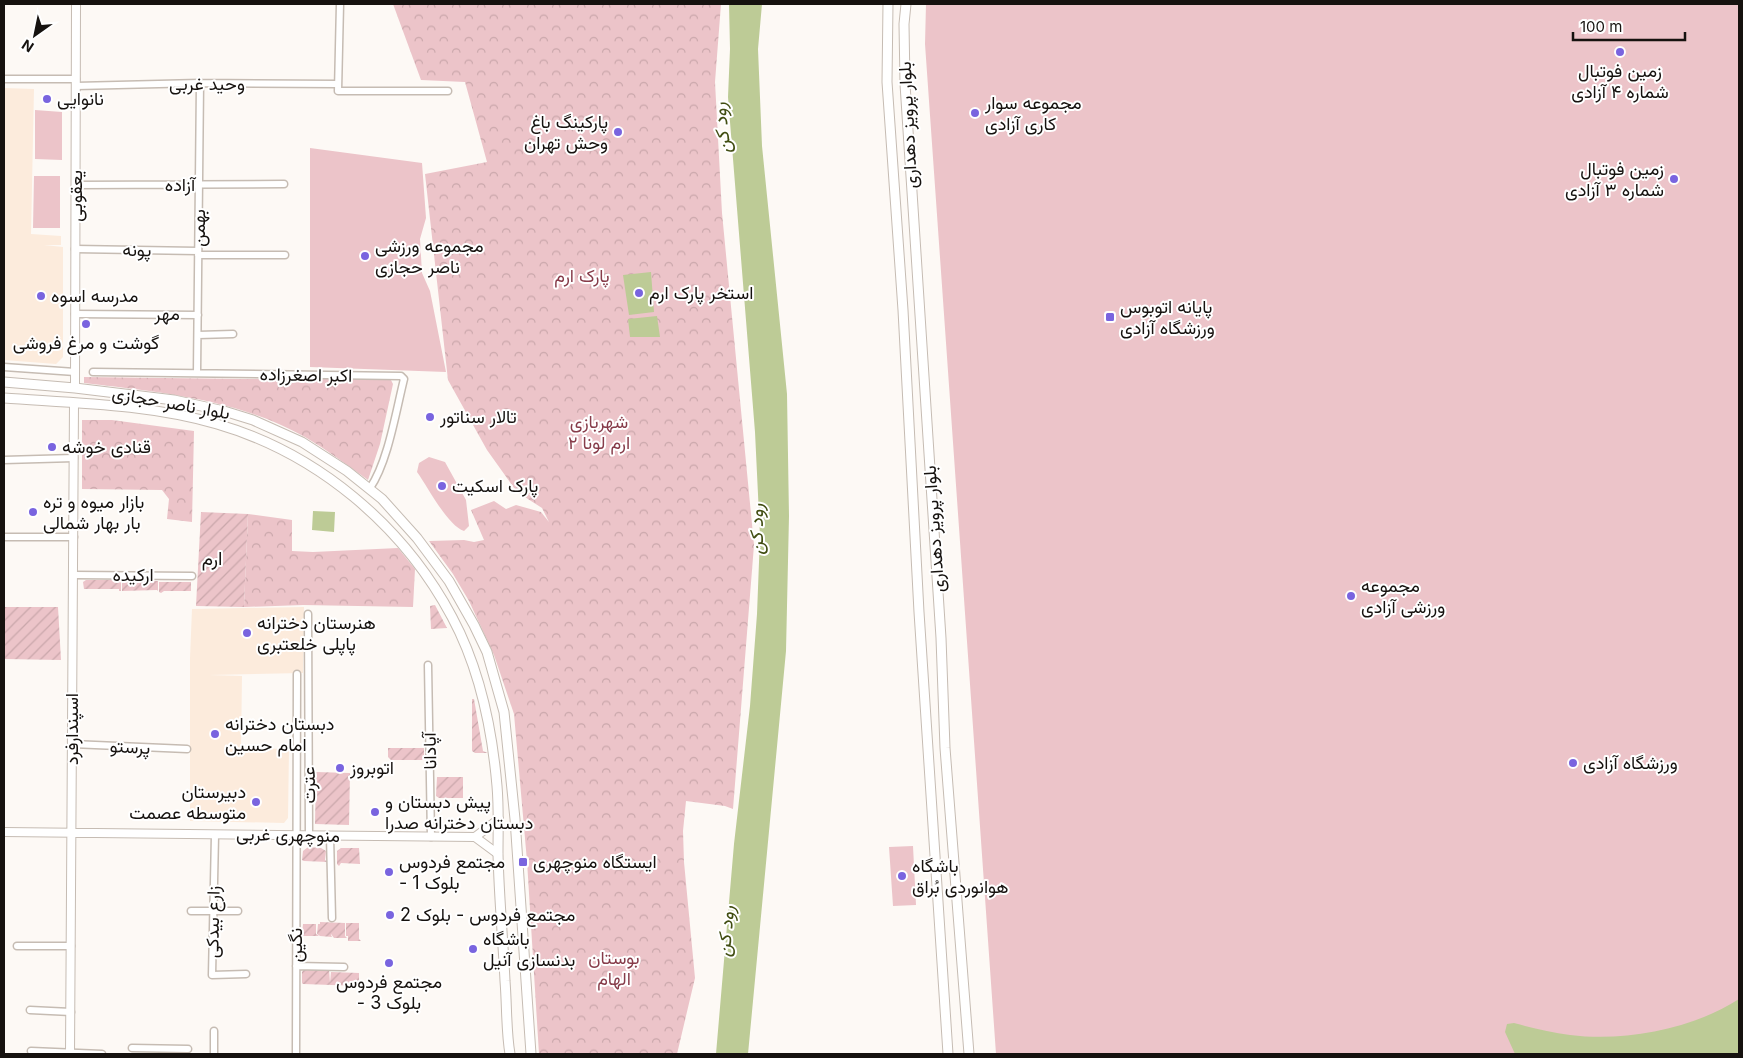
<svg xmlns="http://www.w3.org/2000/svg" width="1743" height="1058" font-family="Inter,Vazirmatn,sans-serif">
<defs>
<pattern id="park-crowns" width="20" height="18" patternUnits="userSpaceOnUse" patternTransform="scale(1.25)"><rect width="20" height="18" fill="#ecc4c9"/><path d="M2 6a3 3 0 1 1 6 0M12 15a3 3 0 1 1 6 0" fill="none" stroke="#caa7ab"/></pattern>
<pattern id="garden-furrows" width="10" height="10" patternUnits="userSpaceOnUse" patternTransform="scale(1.25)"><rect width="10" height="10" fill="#ecc4c9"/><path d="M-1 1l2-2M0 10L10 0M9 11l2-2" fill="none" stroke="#caa7ab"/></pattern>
</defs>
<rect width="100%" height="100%" fill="#fdf9f5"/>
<!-- built -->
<path fill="#fcebdc" d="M 4,88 L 34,89 L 31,234 L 61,236 L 61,245 L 44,245 L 63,247 L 63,357 L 56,364 L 4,360 Z
M 304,607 L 303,673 L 209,675 L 242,676 L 241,748 L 289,749 L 288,818 L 284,823 L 190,821 L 190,658 L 192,609 Z"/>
<!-- park -->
<path fill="url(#park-crowns)" d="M 393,4 L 721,4 L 715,82 L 722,213 L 754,545 L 733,809 L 725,806 L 686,801 L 683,831 L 684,862 L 695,978 L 677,1054 L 539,1054 L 527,861 L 514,714 L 494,655 L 469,601 L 453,574 L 429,541 L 464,540 L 474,542 L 484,540 L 471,510 L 494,501 L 506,509 L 516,505 L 541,512 L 549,522 L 542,508 L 517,492 L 487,450 L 448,380 L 425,174 L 487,162 L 465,82 L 421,80 Z
M 84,377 L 242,379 L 390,378 L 393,384 L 380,444 L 368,480 C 347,465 327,450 305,437 C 238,399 159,392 84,383 Z
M 82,420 L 112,420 L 194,431 L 192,522 L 167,519 L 169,499 L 162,490 L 82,489 Z
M 248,514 L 292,520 L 292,551 L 313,552 L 398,548 L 415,569 L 413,607 L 303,605 L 244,607 Z"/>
<!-- garden -->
<path fill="url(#garden-furrows)" d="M 201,512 L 248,514 L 244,607 L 196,606 Z
M 86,580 L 121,580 L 121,591 L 119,591 L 119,589 L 84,589 L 83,582 Z
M 122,581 L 158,581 L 158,591 L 157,590 L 122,591 Z
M 159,582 L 191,582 L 191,591 L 164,591 L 161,593 L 159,592 Z
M 435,605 L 447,628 L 431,629 L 430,606 Z
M 4,607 L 58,607 L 61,660 L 4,659 Z
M 472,699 L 474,699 L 483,751 L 488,753 L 475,753 L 472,751 Z
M 388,748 L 424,748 L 424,757 L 427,760 L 391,760 L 388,757 Z
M 316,772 L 350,773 L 349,825 L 315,824 Z
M 437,777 L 463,777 L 463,798 L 439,798 L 436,796 Z
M 308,847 L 321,848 L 326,851 L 325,860 L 328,862 L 304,861 L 302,860 L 303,851 Z
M 341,848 L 359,848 L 360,864 L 341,863 L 339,866 L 337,864 L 337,851 Z
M 320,922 L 345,923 L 345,936 L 347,938 L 334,938 L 331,934 L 331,926 L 331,935 L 332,937 L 320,936 L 317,934 L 318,924 L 320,924 Z
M 346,923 L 359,923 L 359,939 L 361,941 L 348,941 L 348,936 L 346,936 Z
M 303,924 L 316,924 L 316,934 L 319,936 L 304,936 L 302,935 Z
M 304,969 L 329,969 L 330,983 L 331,972 L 359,973 L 359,984 L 360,986 L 303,984 L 302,983 L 302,972 Z"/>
<!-- pitch -->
<path fill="#ecc4c9" d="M 926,4 L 1739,4 L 1739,1054 L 996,1054 L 925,44 Z
M 35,110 L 62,112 L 62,160 L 35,159 Z
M 310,148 L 422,163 L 426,218 L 420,239 L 422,273 L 430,291 L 446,372 L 310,367 Z
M 34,176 L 60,176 L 60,228 L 33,228 Z
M 429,457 L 445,462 L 466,500 L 469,526 L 464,531 C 447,525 428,487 417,472 L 419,463 Z
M 913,846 L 916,905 L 893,906 L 889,847 Z"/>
<!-- water -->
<path fill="#bdcb96" d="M 729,4 L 762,4 L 758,49 L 762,146 L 787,394 L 789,516 L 786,651 L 748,1054 L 716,1054 L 734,844 L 750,706 L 757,614 L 760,536 L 755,432 L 728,97 L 730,49 Z
M 651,272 L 654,312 L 629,315 L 623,275 Z
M 657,316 L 660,337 L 630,337 L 628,319 Z
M 313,511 L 335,512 L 334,532 L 312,530 Z
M 1739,999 L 1739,1054 L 1515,1054 L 1505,1032 L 1507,1024 L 1514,1023 C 1532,1028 1551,1032 1570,1035 C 1625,1042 1693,1029 1739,999 Z"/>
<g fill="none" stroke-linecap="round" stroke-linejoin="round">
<!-- minor casing -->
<g stroke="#c6bcb3" stroke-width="9">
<path id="minor" d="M 340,4 L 338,91 L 448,91
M 4,79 L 76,79
M 76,86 L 200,83 L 338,84
M 76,185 L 284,184
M 75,249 L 198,251
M 198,255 L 285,255
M 75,314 L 198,315
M 198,335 L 233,334
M 4,367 L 75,372
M 93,372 L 401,376 L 404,379 C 396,411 388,462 370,488
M 197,373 L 200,83
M 4,460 L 74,458
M 4,537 L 74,537
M 74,575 L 192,576
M 308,614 L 309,836
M 428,665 L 431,837
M 72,744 L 187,749
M 215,835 L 212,975 L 246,974
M 330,836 L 332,918
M 191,911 L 238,911
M 17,946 L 71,946
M 296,966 L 344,967
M 30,1010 L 71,1012
M 214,1031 L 214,1054
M 132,1048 L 188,1049
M 31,1051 L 102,1054
M 296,1054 L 297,674"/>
</g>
<!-- tertiary casing -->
<g stroke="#c6bcb3" stroke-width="10">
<path id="tertiary" d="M 75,388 L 76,4
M 4,832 L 475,837
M 475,837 L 499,819
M 475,837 L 498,854
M 70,1054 L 74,403"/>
</g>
<!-- secondary casing -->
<g stroke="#c6bcb3" stroke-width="11">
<path id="secondary" d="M 888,4 L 887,82 L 903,310 L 919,612 L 948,1054
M 906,4 L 904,24 L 905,84 L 941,638 L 945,748 L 969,1054
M 4,382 L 75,388 L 174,400 L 224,411 L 253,420 L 302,442 L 347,471 L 382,499 L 417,538 L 449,581 L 474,625 L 487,652 L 504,712 L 515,819 L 531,1054
M 4,398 C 74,403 148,404 217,424 C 317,453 403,525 452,617 C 480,669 492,728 497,786 C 499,809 498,831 498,854 C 499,897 503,939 505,981 C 507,1005 506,1031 510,1054"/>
</g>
<!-- minor -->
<use href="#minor" stroke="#fff" stroke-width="6"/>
<!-- tertiary -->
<use href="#tertiary" stroke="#fff" stroke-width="8"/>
<!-- secondary -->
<use href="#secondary" stroke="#fff" stroke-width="9"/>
</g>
<!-- markers -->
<g fill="#7964df" stroke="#fff" stroke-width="2">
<circle cx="1620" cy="52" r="5"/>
<circle cx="47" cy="99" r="5"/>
<circle cx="975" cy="113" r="5"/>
<circle cx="618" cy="132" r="5"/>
<circle cx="1674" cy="179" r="5"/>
<circle cx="365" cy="256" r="5"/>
<circle cx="639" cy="293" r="5"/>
<circle cx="41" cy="296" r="5"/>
<rect x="1105" y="312" width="10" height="10" rx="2.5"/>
<circle cx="86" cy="324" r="5"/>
<circle cx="430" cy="417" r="5"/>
<circle cx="52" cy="447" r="5"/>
<circle cx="442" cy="486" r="5"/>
<circle cx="33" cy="512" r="5"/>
<circle cx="1351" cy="596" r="5"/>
<circle cx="247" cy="633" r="5"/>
<circle cx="215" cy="734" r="5"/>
<circle cx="1573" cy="763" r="5"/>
<circle cx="340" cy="768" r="5"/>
<circle cx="256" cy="802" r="5"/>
<circle cx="375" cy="812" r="5"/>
<rect x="518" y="857" width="10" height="10" rx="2.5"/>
<circle cx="389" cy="872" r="5"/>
<circle cx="902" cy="876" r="5"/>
<circle cx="390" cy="915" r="5"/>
<circle cx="473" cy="949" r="5"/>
<circle cx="389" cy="963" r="5"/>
</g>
<g text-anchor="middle" stroke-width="4" stroke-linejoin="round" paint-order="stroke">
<!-- poi labels -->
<g font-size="18" fill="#16120f" stroke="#fff" text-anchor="start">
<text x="1620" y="77" text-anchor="middle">زمین فوتبال<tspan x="1620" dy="21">شماره ۴ آزادی</tspan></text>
<text x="57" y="105">نانوایی</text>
<text x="985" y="109">مجموعه سوار<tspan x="985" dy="21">کاری آزادی</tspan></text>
<text x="608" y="128" text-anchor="end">پارکینگ باغ<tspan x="608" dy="21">وحش تهران</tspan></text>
<text x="1664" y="175" text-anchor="end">زمین فوتبال<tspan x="1664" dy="21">شماره ۳ آزادی</tspan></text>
<text x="375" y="252">مجموعه ورزشی<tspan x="375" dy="21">ناصر حجازی</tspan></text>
<text x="649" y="299">استخر پارک ارم</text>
<text x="51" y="302">مدرسه اسوه</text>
<text x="1120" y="313">پایانه اتوبوس<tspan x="1120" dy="21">ورزشگاه آزادی</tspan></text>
<text x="86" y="349" text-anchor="middle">گوشت و مرغ فروشی</text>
<text x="440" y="423">تالار سناتور</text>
<text x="62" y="453">قنادی خوشه</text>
<text x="452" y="492">پارک اسکیت</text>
<text x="43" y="508">بازار میوه و تره<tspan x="43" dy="21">بار بهار شمالی</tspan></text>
<text x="1361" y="592">مجموعه<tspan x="1361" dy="21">ورزشی آزادی</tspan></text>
<text x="257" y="629">هنرستان دخترانه<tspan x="257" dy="21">پاپلی خلعتبری</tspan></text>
<text x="225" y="730">دبستان دخترانه<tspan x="225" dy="21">امام حسین</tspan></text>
<text x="1583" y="769">ورزشگاه آزادی</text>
<text x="350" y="774">اتوبروز</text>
<text x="246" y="798" text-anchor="end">دبیرستان<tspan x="246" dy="21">متوسطه عصمت</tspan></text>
<text x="385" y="808">پیش دبستان و<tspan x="385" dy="21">دبستان دخترانه صدرا</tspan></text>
<text x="399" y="868">مجتمع فردوس<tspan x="399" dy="21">- بلوک 1</tspan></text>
<text x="533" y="868">ایستگاه منوچهری</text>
<text x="912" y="872">باشگاه<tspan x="912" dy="21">هوانوردی بُراق</tspan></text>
<text x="400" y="921">مجتمع فردوس - بلوک 2</text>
<text x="483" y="945">باشگاه<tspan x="483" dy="21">بدنسازی آنیل</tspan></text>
<text x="389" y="988" text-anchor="middle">مجتمع فردوس<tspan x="389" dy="21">- بلوک 3</tspan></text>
</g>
<!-- street labels -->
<g font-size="18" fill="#16120f" stroke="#fff">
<text x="207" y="90">وحید غربی</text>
<text transform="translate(908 125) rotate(-93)" y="6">بلوار پرویز دهداری</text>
<text x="180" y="191">آزاده</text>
<text transform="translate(76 196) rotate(-90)" y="6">یعقوبی</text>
<text transform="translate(199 228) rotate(-90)" y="6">بهمن</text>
<text transform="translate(137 250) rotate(1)" y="6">پونه</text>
<text x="167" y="320">مهر</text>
<text transform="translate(306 375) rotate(1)" y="6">اکبر اصغرزاده</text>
<text transform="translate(171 403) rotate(10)" y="6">بلوار ناصر حجازی</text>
<text transform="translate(934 529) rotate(-94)" y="6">بلوار پرویز دهداری</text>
<text x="133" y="581">ارکیده</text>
<text transform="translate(72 729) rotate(-90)" y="6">اسپندارفرد</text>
<text transform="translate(130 747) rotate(3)" y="6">پرستو</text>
<text transform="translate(430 751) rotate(-91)" y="6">آپادانا</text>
<text transform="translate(309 785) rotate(-91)" y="6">عترت</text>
<text transform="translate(288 835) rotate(1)" y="6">منوچهری غربی</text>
<text transform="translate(213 922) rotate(-89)" y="6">زارع بیدکی</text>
<text transform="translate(296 945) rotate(-90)" y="6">نگین</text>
</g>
<!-- park labels -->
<g font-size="18" fill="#873c4a" stroke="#fff">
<text x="582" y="282">پارک ارم</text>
<text x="599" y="428">شهربازی<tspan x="599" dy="21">ارم لونا ۲</tspan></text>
<text x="614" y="964">بوستان<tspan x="614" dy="21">الهام</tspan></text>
</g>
<!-- water labels -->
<g font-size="19" font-style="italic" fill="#414d12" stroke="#fff">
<text transform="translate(721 128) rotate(-96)" y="7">رود کن</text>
<text transform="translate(756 529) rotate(-90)" y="7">رود کن</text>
<text transform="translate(725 931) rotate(-85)" y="7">رود کن</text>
</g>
<!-- neighbourhood labels -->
<g font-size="19" fill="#16120f" stroke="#fff">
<text x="212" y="565">ارم</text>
</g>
</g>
<!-- border -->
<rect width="1743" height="1058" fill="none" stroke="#16120f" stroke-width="10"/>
<!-- north arrow -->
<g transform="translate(35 35) rotate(213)" stroke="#ffffff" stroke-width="4" paint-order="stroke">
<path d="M0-4L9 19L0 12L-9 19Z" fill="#16120f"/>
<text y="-8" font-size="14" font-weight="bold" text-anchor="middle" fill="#16120f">N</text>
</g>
<!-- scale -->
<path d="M1573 32v8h112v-8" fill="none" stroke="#16120f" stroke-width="2.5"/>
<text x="1580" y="32" font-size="15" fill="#16120f" stroke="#ffffff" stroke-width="4" paint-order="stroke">100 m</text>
</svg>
